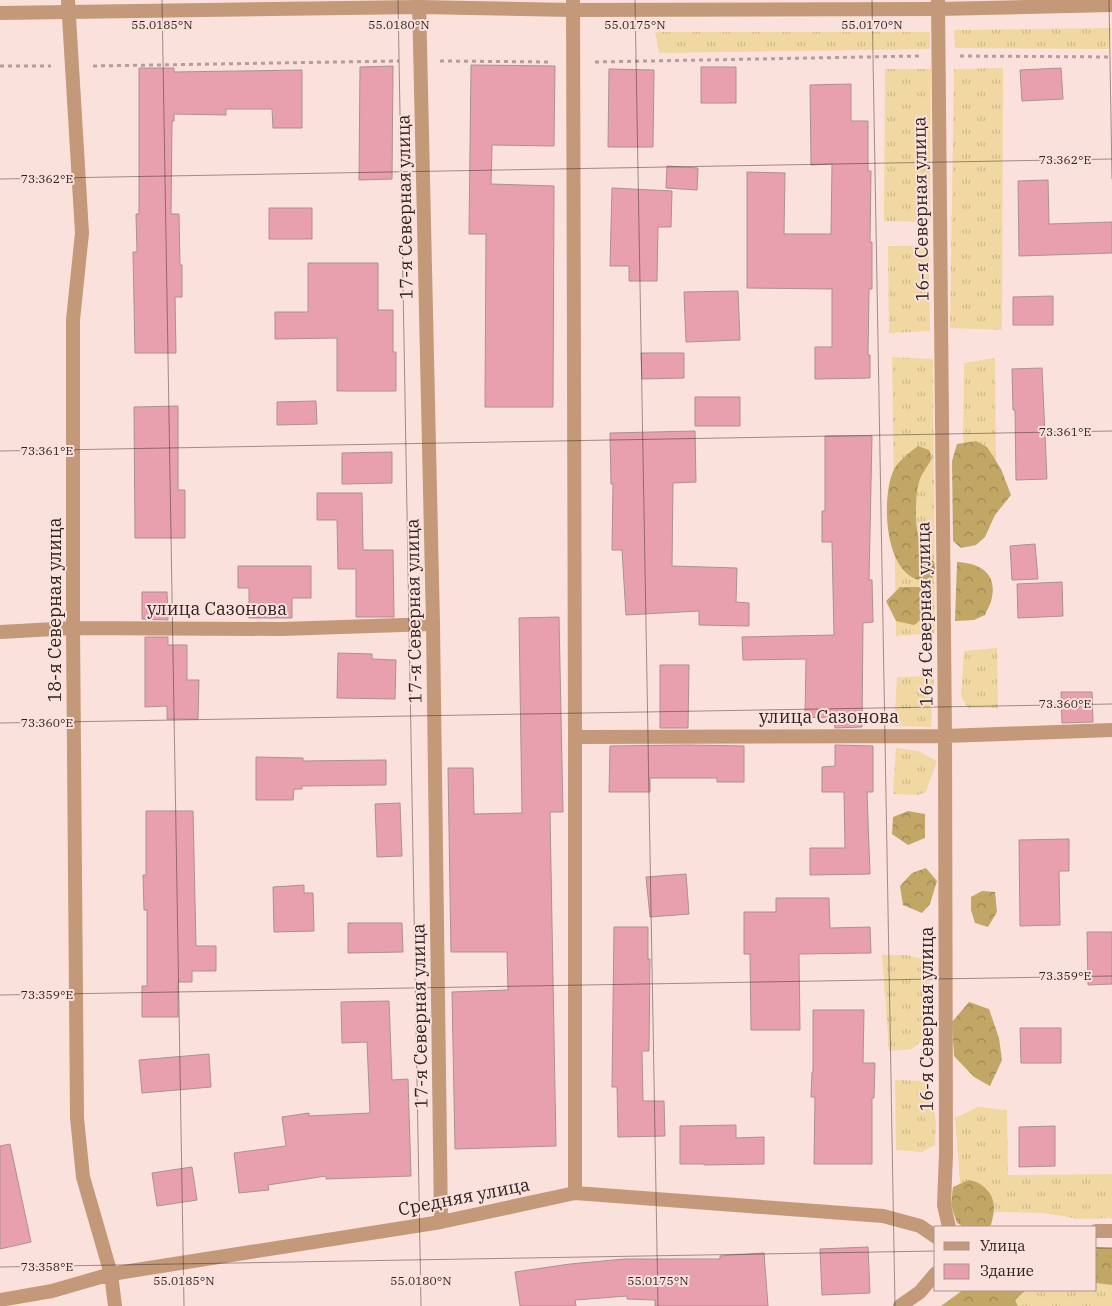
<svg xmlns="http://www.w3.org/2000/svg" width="1112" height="1306" font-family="'IBM Plex Serif',serif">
<defs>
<pattern id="grass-tufts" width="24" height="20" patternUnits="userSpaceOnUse" patternTransform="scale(1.25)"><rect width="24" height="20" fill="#f1d8a2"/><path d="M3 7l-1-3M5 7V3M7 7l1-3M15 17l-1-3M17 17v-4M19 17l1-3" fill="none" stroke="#cfb98b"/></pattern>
<pattern id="forest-crowns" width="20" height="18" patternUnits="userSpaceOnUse" patternTransform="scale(1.25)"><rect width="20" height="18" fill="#c2a666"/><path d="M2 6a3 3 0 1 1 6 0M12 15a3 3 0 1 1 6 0" fill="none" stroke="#9e8753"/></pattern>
</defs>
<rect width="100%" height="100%" fill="#fbe1dc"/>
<!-- grass -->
<path fill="url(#grass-tufts)" d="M 1111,28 L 1109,49 L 955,48 L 954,30 Z
M 655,32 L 930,32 L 930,49 L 659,53 Z
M 1003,68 L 1002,330 L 950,328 L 954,69 Z
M 885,69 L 931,69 L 930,222 L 884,221 Z
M 888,246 L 929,246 L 930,331 L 889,333 Z
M 892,357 L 933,359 L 935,633 L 896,636 Z
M 995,358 L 996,472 L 963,468 L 964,363 Z
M 997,648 L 998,708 L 968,708 L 961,696 L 964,651 Z
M 934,676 L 931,727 L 894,726 L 897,677 Z
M 896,748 L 918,751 L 937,761 L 926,792 L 918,795 L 893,794 Z
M 882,955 L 907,955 L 929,961 C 930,980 933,1021 924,1037 C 921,1042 916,1045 912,1049 L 889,1051 Z
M 895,1080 L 923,1081 L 932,1094 L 936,1123 L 935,1145 L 922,1152 L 896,1150 Z
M 978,1107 L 1007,1110 L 1008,1175 L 1112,1174 L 1112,1218 L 1079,1219 L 1043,1213 L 963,1211 L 955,1198 L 960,1181 L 955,1118 Z
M 1096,1283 L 1112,1285 L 1112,1306 L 1018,1306 L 1015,1300 L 1026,1290 L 1096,1290 Z"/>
<!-- forest -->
<path fill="url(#forest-crowns)" d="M 976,441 L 987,447 L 1001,469 L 1011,495 L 995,515 L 985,537 L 976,545 L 961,548 L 953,541 L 952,461 L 957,444 Z
M 918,446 L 929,450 L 932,458 C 928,466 921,474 919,482 C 915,496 914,531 921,543 C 930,560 941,560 931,581 C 885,586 881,505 892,474 C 896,462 908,454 918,446 Z
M 957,562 C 978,563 997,572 992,597 C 991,603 987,610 985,615 L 974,620 L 955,621 Z
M 900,587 L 919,587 L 931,592 L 931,611 L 914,625 L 896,621 L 886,601 Z
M 908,811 L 925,814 L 925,838 L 908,845 L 892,834 L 893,817 Z
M 926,868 L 937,881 L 930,904 L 922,913 L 903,905 L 900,886 L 912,873 Z
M 982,891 L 995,892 L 997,912 L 988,927 L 975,923 L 971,910 L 971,897 Z
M 969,1002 L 989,1009 L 999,1038 L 1002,1060 L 990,1086 L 974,1077 L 954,1056 L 952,1022 Z
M 969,1180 C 982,1182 995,1194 994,1209 C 994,1214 992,1220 991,1225 L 987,1227 L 964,1227 L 957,1223 L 951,1205 L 953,1187 Z
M 1096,1247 L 1112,1248 L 1112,1285 L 1096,1283 Z
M 963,1290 L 1026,1290 L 1015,1300 L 1018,1306 L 941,1306 Z"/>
<!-- building -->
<path fill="#e9a0ae" stroke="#ad8f94" d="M 471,65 L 555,66 L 554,146 L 492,145 L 491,184 L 554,186 L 553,407 L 485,407 L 486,234 L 469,234 Z
M 393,66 L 392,179 L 359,180 L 360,67 Z
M 701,67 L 736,67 L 736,103 L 701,103 Z
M 139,68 L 174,68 L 174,72 L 302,70 L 302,128 L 273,128 L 272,109 L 226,109 L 226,115 L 174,114 L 174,121 L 172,121 L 171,214 L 179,214 L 180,265 L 182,265 L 182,297 L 175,297 L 176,353 L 135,353 L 133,252 L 137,252 L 136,214 L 139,214 Z
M 1061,68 L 1063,99 L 1022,101 L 1020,70 Z
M 609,69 L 654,70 L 653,147 L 608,147 Z
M 851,84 L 851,121 L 868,121 L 868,171 L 871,171 L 870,242 L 872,242 L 872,289 L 869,289 L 868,355 L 870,355 L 870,378 L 815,379 L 815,347 L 832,347 L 832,289 L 747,288 L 747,172 L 785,173 L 784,234 L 831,234 L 832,164 L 811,165 L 810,85 Z
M 667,166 L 698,168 L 697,190 L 666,188 Z
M 1048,180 L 1049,224 L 1112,222 L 1112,253 L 1019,256 L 1018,181 Z
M 612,188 L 672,191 L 671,227 L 658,227 L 657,281 L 629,281 L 629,266 L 610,266 Z
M 269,208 L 312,208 L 312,239 L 269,239 Z
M 308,263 L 378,263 L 378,310 L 393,310 L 393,352 L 396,352 L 396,391 L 337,391 L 337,338 L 275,339 L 275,312 L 308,312 Z
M 738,291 L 740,340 L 686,342 L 684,292 Z
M 1053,296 L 1053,325 L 1013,325 L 1013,297 Z
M 641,353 L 684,353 L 684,378 L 642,379 Z
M 1042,368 L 1047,479 L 1016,480 L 1015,410 L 1013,410 L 1012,369 Z
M 695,397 L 740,397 L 740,426 L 695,426 Z
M 316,401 L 317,424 L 277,425 L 277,402 Z
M 178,406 L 178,490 L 185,490 L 185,538 L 135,538 L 134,407 Z
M 695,431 L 696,482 L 673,483 L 672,566 L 737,568 L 736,602 L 749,603 L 749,626 L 699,625 L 699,611 L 626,615 L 622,550 L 612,550 L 613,484 L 611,484 L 610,433 Z
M 825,436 L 872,436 L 869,580 L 872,580 L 873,622 L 863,623 L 862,727 L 835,728 L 834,718 L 805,717 L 806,659 L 743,660 L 742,637 L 834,635 L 832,542 L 822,542 L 822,511 L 825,511 Z
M 392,452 L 392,483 L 342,484 L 342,453 Z
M 317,493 L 362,493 L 363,550 L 393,550 L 394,617 L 356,617 L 356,569 L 338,569 L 337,520 L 317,520 Z
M 1035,544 L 1038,579 L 1012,580 L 1010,546 Z
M 238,566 L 311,566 L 311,598 L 292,598 L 292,618 L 249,618 L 249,588 L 238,588 Z
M 1062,582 L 1063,616 L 1018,618 L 1017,584 Z
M 142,592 L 167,592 L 168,620 L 142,619 Z
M 559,617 L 563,812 L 550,812 L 556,1146 L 455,1149 L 452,992 L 508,990 L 507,952 L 451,952 L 448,768 L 473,768 L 474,814 L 522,813 L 519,618 Z
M 145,637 L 168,637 L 168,645 L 187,645 L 187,680 L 199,680 L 198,719 L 167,719 L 167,706 L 145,707 Z
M 338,653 L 372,654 L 372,659 L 396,660 L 395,699 L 337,698 Z
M 660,665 L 689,665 L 688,728 L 660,728 Z
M 1061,692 L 1092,692 L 1093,722 L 1062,723 Z
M 688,745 L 744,746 L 744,782 L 717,782 L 717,778 L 650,778 L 650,792 L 609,792 L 610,746 Z
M 835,745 L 873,746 L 873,792 L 867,792 L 870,874 L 810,875 L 810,848 L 845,848 L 844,792 L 822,792 L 822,767 L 835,766 Z
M 256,757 L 303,758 L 303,761 L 386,760 L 386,785 L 302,786 L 302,789 L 294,789 L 293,800 L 256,800 Z
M 400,803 L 402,856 L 377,857 L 375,804 Z
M 146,811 L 193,811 L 196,946 L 216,946 L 216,971 L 192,971 L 192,982 L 178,982 L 178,1017 L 142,1017 L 142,986 L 147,986 L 147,910 L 144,910 L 143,875 L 146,875 Z
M 1069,839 L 1069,871 L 1059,871 L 1060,925 L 1020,926 L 1019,840 Z
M 686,874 L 689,914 L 650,917 L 646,877 Z
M 304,885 L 304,893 L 313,893 L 314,931 L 274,932 L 273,887 Z
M 776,898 L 829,898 L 830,928 L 870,927 L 871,953 L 799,954 L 800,1030 L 751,1030 L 750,954 L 744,954 L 744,912 L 776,912 Z
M 348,923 L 402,923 L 403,952 L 348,953 Z
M 614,927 L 648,927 L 648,959 L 650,959 L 649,1051 L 642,1051 L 643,1101 L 664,1101 L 665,1136 L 618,1137 L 617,1087 L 612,1087 Z
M 1087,932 L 1112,932 L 1112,984 L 1088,985 Z
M 389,1001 L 392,1080 L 408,1079 L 411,1176 L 326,1179 L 326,1176 L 268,1185 L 269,1190 L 239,1193 L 234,1153 L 286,1146 L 282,1117 L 309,1113 L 309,1116 L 370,1113 L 367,1042 L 342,1043 L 341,1002 Z
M 813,1010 L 864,1010 L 863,1063 L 875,1063 L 874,1098 L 872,1098 L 872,1164 L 814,1164 L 815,1097 L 811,1097 L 812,1072 L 813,1072 Z
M 1020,1028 L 1061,1028 L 1061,1063 L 1021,1063 Z
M 209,1054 L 211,1087 L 142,1093 L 139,1060 Z
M 736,1125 L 736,1138 L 764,1137 L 764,1164 L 704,1165 L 704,1164 L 680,1164 L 680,1126 Z
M 1055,1126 L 1055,1166 L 1019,1167 L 1019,1127 Z
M 10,1144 L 31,1242 L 0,1249 L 0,1146 Z
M 192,1167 L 197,1200 L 157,1206 L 152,1173 Z
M 868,1247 L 870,1293 L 822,1295 L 820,1249 Z
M 764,1253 L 768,1306 L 655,1306 L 655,1300 L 627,1299 L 627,1296 L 575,1300 L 576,1306 L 520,1306 L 515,1272 L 570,1264 L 625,1259 L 720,1259 L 720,1256 Z"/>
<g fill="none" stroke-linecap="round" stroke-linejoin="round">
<!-- path -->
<path stroke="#b39e9a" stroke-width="3" stroke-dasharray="4 4" stroke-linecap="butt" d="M 960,56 L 1112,57
M 440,61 L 551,62
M 595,62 L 919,56
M 0,66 L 51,66
M 93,66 L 399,61"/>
<!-- minor -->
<path stroke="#c39979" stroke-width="14" d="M 68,0 L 82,233 L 73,320 L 73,628 L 77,1118 L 83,1177 L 111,1274 L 115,1306
M 419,0 L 433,624 L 441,1222
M 573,0 L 575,737 L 575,1193
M 938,0 L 945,736 L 946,1154 L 944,1205 L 949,1227
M 0,632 L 73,628 L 281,629 L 433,624
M 575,737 L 945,736 L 1112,730
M 1096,1231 L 1112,1231
M 0,1300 L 52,1291 L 111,1274 L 441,1222 L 575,1193 L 883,1216 L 920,1226 L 936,1237
M 900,1306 L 920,1292 L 936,1273"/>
<!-- tertiary -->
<path stroke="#c39979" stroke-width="14" d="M 0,13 L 419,7 L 572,10 L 938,9 L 1112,5"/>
</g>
<!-- ticks -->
<path fill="none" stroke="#2d221f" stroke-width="1" stroke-opacity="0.45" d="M 162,0 L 184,1306M 398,0 L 421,1306M 635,0 L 658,1306M 872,0 L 895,1306M 1109,0 L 1112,179M 0,179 L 1112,159M 0,451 L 1112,431M 0,723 L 1112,704M 0,995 L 1112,976M 1096,1248 L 1112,1248M 0,1267 L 936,1251"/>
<g text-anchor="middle" stroke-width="4" stroke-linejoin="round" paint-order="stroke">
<!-- street labels -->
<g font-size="18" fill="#2d221f" stroke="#fbe1dc">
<text transform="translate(405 207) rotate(-91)" y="6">17-я Северная улица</text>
<text transform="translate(921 209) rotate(-91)" y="6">16-я Северная улица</text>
<text x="217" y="615">улица Сазонова</text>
<text transform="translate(55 610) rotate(-90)" y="6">18-я Северная улица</text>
<text transform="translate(414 611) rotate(-91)" y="6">17-я Северная улица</text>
<text transform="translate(925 614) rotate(-91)" y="6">16-я Северная улица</text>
<text x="829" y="723">улица Сазонова</text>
<text transform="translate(420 1016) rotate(-91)" y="6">17-я Северная улица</text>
<text transform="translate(927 1019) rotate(-90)" y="6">16-я Северная улица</text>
<text transform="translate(464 1197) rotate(-11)" y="6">Средняя улица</text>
</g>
</g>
<g font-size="12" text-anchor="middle" fill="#2d221f" stroke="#fbe1dc" stroke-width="4" stroke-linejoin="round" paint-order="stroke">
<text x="162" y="29">55.0185°N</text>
<text x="399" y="29">55.0180°N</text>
<text x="635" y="29">55.0175°N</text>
<text x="872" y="29">55.0170°N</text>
<text x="1065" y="164">73.362°E</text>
<text x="47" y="183">73.362°E</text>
<text x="1065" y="436">73.361°E</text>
<text x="47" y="455">73.361°E</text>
<text x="1065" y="708">73.360°E</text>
<text x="47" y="727">73.360°E</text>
<text x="1065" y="980">73.359°E</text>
<text x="47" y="999">73.359°E</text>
<text x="47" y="1271">73.358°E</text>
<text x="184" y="1285">55.0185°N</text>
<text x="421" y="1285">55.0180°N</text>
<text x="658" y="1285">55.0175°N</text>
</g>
<!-- legend -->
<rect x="934" y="1226" width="162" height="65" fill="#fbe1dc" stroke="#a99590"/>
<rect x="944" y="1242" width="25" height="8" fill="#c39979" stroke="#a99590"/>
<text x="980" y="1251" font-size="15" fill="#2d221f">Улица</text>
<rect x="944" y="1264" width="25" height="15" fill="#e9a0ae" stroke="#a99590"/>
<text x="980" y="1276" font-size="15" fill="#2d221f">Здание</text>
</svg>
